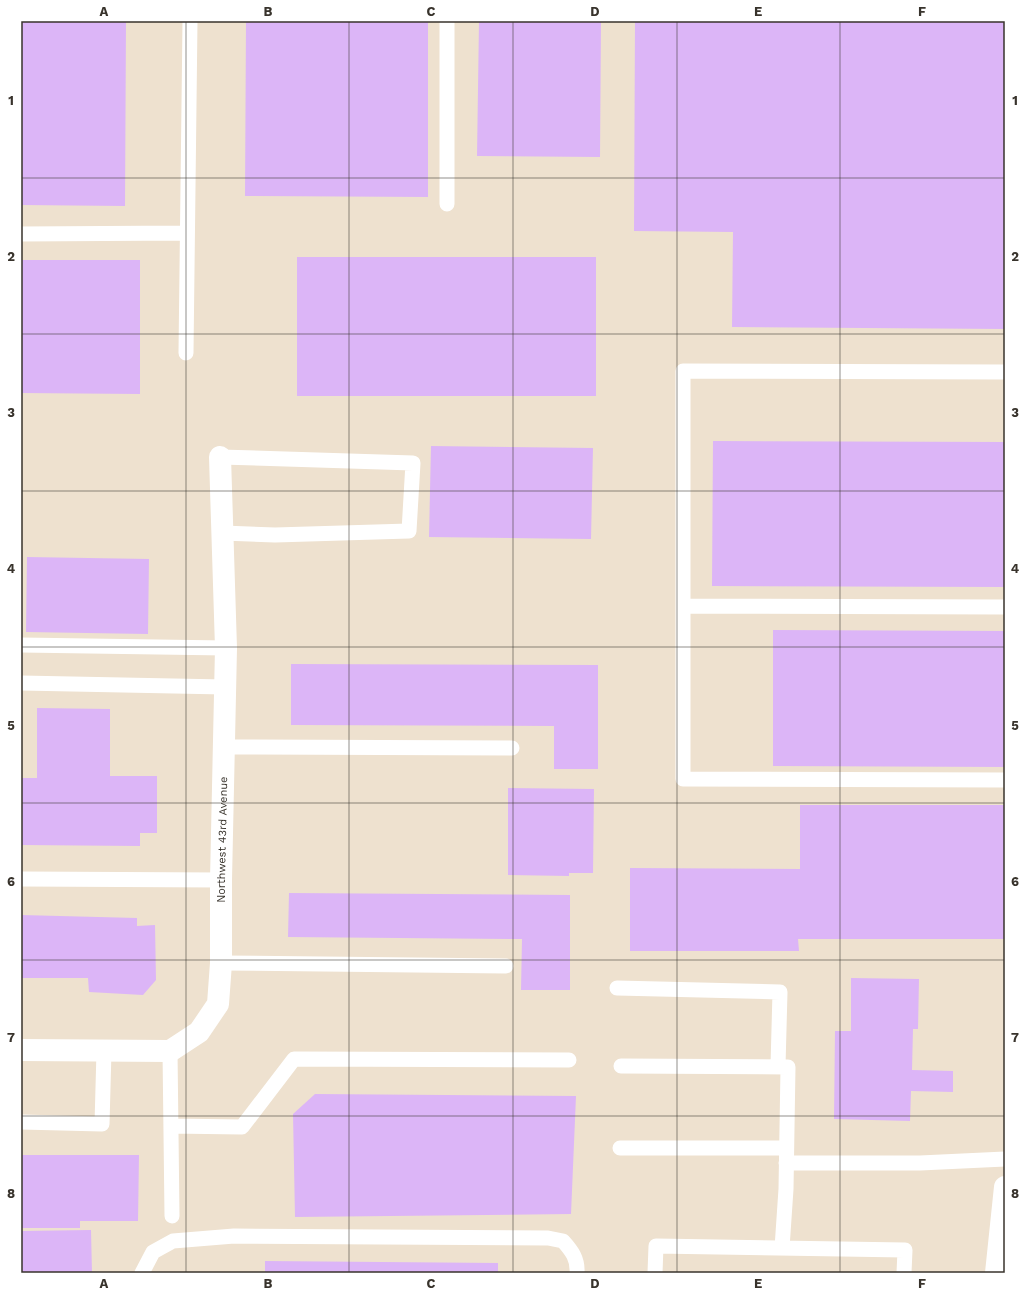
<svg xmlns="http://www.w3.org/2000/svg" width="1026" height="1294" font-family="'Work Sans',sans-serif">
<rect width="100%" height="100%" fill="#eee1cf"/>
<!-- building -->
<path fill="#dcb5f7" d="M 21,21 L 126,21 L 125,206 L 21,205 Z
M 246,21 L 428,21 L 428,197 L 245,196 Z
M 479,21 L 601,21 L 600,157 L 477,156 Z
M 635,21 L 1005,21 L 1005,329 L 732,327 L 733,232 L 634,231 Z
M 297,257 L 596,257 L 596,396 L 297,396 Z
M 21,260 L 140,260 L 140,394 L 21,393 Z
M 713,441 L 1005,442 L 1005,587 L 712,586 Z
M 431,446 L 593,448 L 591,539 L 429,537 Z
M 27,557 L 149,559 L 148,634 L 26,632 Z
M 773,630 L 1005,631 L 1005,767 L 773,766 Z
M 291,664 L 598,665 L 598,769 L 554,769 L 554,726 L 291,725 Z
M 37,708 L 110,709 L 110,776 L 157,776 L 157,833 L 140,833 L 140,846 L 21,845 L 21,778 L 37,778 Z
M 508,788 L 594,789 L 593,873 L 569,873 L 569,876 L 508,875 Z
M 800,805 L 1005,805 L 1005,939 L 798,939 L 799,951 L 630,951 L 630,868 L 800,869 Z
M 289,893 L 570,895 L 570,990 L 521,990 L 522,939 L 288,937 Z
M 21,915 L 137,918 L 137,926 L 155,925 L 156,980 L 143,995 L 89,992 L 88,978 L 21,978 Z
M 851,978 L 919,979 L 918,1029 L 913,1029 L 912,1070 L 953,1071 L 953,1092 L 911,1091 L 910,1121 L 834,1119 L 835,1031 L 851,1031 Z
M 315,1094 L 576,1096 L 571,1214 L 295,1217 L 293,1114 Z
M 21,1155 L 139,1155 L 138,1221 L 80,1221 L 80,1228 L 21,1228 Z
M 91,1230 L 92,1273 L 21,1273 L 21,1231 Z
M 265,1261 L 498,1263 L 498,1273 L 265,1273 Z"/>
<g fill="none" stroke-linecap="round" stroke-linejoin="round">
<!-- service -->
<path stroke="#fff" stroke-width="15" d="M 447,204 L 447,21
M 21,234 L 187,233
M 186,353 L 190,21
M 220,457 L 413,463 L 409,531 L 275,535 L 222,533
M 683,606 L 683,371 L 1005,372
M 1005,607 L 683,606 L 683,779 L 1005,780
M 21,645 L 226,648
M 21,683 L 225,687
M 224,747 L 512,748
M 21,879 L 221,880
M 221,963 L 506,966
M 617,988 L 780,992 L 778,1066
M 170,1051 L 172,1216
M 621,1066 L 788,1067 L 786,1189 L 782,1248
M 21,1122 L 102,1124 L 104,1051
M 171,1126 L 242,1127 L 294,1059 L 569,1060
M 620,1148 L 786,1148
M 786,1163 L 920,1163 L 1005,1159
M 142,1273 L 153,1252 L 173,1241 L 234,1236 L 548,1238 L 563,1241 C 572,1251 578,1259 577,1273
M 655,1273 L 656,1246 L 905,1250 L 904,1273"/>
<!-- minor -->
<g stroke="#fff" stroke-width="22">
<path id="s1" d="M 21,1050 L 170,1051 L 199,1032 L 218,1004 L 221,963 L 221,880 L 226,648 L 220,457"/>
<path d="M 996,1273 L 1005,1187"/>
</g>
</g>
<!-- grid -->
<path fill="none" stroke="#38332c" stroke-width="1" stroke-opacity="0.55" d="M 186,21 L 186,1273M 349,21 L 349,1273M 513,21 L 513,1273M 677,21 L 677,1273M 840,21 L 840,1273M 21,178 L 1005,178M 21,334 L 1005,334M 21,491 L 1005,491M 21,647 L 1005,647M 21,803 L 1005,803M 21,960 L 1005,960M 21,1116 L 1005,1116"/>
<g text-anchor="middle" stroke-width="4" stroke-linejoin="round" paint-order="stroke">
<!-- street labels -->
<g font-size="11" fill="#38332c" stroke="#fff">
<text dy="4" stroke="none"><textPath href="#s1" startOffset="382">Northwest 43rd Avenue</textPath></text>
</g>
</g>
<!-- border -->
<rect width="1026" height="1294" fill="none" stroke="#ffffff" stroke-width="44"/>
<rect x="22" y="22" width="982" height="1250" fill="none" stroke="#38332c" stroke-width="1.5"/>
<g font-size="13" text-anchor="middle" font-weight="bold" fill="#38332c">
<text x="104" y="16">A</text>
<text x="268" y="16">B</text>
<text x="431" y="16">C</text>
<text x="595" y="16">D</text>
<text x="758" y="16">E</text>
<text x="922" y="16">F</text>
<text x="11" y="105">1</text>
<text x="1015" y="105">1</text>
<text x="11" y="261">2</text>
<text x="1015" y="261">2</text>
<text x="11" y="417">3</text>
<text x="1015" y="417">3</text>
<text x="11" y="573">4</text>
<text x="1015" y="573">4</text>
<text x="11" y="730">5</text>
<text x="1015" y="730">5</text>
<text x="11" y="886">6</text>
<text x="1015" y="886">6</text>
<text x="11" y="1042">7</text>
<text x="1015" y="1042">7</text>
<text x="11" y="1198">8</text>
<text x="1015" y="1198">8</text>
<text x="104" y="1288">A</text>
<text x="268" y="1288">B</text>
<text x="431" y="1288">C</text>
<text x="595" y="1288">D</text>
<text x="758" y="1288">E</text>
<text x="922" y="1288">F</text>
</g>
</svg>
